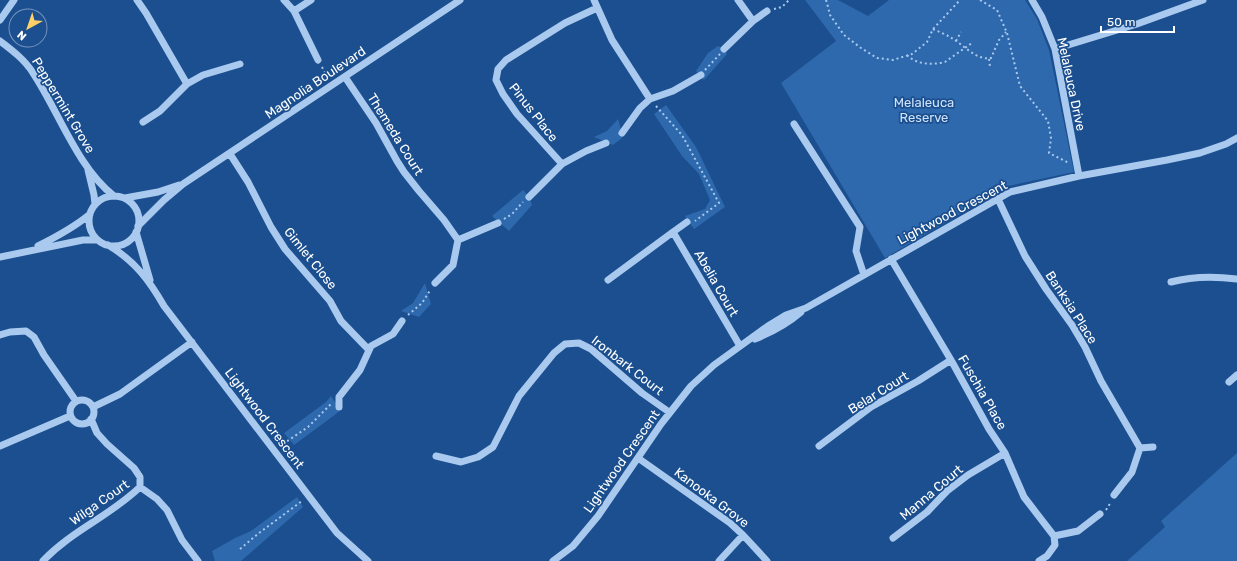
<svg xmlns="http://www.w3.org/2000/svg" width="1237" height="561" font-family="Rubik,sans-serif">
<rect width="100%" height="100%" fill="#1b4f8f"/>
<!-- green -->
<path fill="#2e69ad" d="M 805,0 L 838,0 L 868,16 L 889,0 L 1025,0 L 1037,19 L 1049,50 L 1074,172 L 1008,186 L 885,258 L 781,83 L 836,41 Z
M 718,46 L 724,49 L 727,54 L 704,80 L 696,71 L 708,53 Z
M 666,105 L 696,147 L 725,207 L 694,229 L 685,216 L 705,209 L 710,200 L 699,174 L 682,156 L 654,114 Z
M 618,119 L 622,133 L 622,138 L 613,145 L 594,137 L 607,131 Z
M 523,190 L 529,197 L 532,205 L 509,231 L 492,216 Z
M 425,283 L 431,304 L 419,317 L 401,311 L 413,303 Z
M 331,396 L 340,410 L 336,414 L 294,445 L 284,433 L 326,402 Z
M 1237,453 L 1237,561 L 1127,561 L 1165,527 L 1161,521 Z
M 297,497 L 303,507 L 241,561 L 215,561 L 212,551 L 235,538 L 251,531 Z"/>
<g fill="none" stroke-linecap="round" stroke-linejoin="round">
<!-- path -->
<path stroke="#a9c9ee" stroke-width="2" stroke-dasharray="2 3" stroke-linecap="butt" d="M 826,0 L 827,3 L 830,15 L 844,35 L 861,48 L 877,58 L 893,60 L 912,54 L 927,42 L 933,29 L 960,0
M 980,0 L 997,10 L 1007,33 L 1020,86 L 1048,121 L 1051,138 L 1049,153 L 1069,163
M 774,9 L 782,7 L 789,0
M 933,29 C 939,32 945,34 950,37 C 963,44 976,61 991,58 L 999,40 L 1006,32
M 956,41 L 961,32
M 907,55 C 917,65 932,65 945,62 L 972,43
M 989,59 L 990,67
M 322,67 L 326,75
M 705,70 L 720,54
M 656,106 L 682,135 L 719,203 L 695,221
M 504,219 L 512,214 L 523,202
M 408,315 L 422,303 L 431,289
M 283,444 L 308,427 L 331,404
M 1106,510 L 1111,502
M 240,549 L 259,533 L 302,501"/>
<!-- minor -->
<path stroke="#a9c9ee" stroke-width="7" d="M 137,0 L 146,13 L 187,84
M 284,0 L 294,11 L 318,60
M 594,0 L 612,40 L 650,99
M 738,0 L 753,21
M 1032,0 L 1042,17 L 1055,49 L 1079,176
M 294,11 L 311,0
M 0,20 L 14,0
M 0,41 C 12,50 25,60 33,73 C 59,112 77,167 114,196
M 724,49 L 753,21 L 767,11
M 1055,49 L 1137,24 L 1203,0
M 345,77 L 376,123 L 397,161 L 404,172 L 419,191 L 444,220 L 458,240
M 143,122 L 160,111 L 187,84 L 203,75 L 240,64
M 794,124 L 860,227 L 856,251 L 864,275
M 622,133 L 640,108 L 650,99 L 673,91 L 701,75
M 230,154 L 248,182 L 271,227 L 285,249 L 330,301 L 341,321 L 369,350
M 562,164 L 517,114 L 503,94 L 496,80 L 498,69 L 506,60 L 565,23 L 597,8
M 88,170 L 94,195 L 95,204
M89 221a25 25 0 1 1 50 0a25 25 0 1 1-50 0Z
M 529,197 L 562,164 L 586,151 L 606,143
M 125,198 L 158,192 L 179,185
M 998,199 L 1025,256 L 1046,289 L 1072,325 L 1085,347 L 1101,381 L 1140,448
M 138,226 L 164,200 L 183,184 L 460,0
M 136,232 L 150,280
M 673,232 L 687,222
M 108,245 C 135,261 149,280 164,306 L 337,533 L 368,561
M 38,246 C 56,237 73,228 89,215
M 0,257 L 83,240 L 97,240
M 891,259 L 951,360 L 989,429 L 1005,453 L 1024,497 L 1054,536 L 1055,545 L 1047,556 L 1039,561
M 608,280 L 673,232 L 740,346
M 1171,282 C 1193,276 1214,276 1237,279
M 435,283 L 453,265 L 458,240 L 498,223
M 0,335 L 10,332 L 26,331 L 34,337 L 44,355 L 76,401
M 755,339 C 772,332 787,324 801,312
M 1229,382 L 1237,375
M70 412a12 12 0 1 1 24 0a12 12 0 1 1-24 0Z
M 93,407 L 120,394 L 192,342
M 339,407 L 339,397 L 360,370 L 371,346 L 393,334 L 402,321
M 0,446 L 70,416
M 819,446 L 871,407 L 918,381 L 951,360
M 436,456 L 461,462 L 478,457 L 493,447 L 519,396 L 554,353 L 565,344 L 579,343 L 591,349 L 642,393 L 669,412
M 638,458 L 730,523 L 743,535 L 767,561
M 140,487 L 157,499 L 167,510 L 182,540 L 198,561
M 1114,495 L 1132,472 L 1140,448 L 1153,447
M 1054,536 L 1078,531 L 1100,514
M 893,538 L 927,512 L 947,491 L 968,475 L 1005,453
M 43,561 C 71,531 110,516 140,487 L 140,477 L 134,468 L 107,444 L 97,433 L 91,419
M 553,561 L 573,546 L 598,516 L 661,424 L 691,386 L 714,365 L 768,326 L 786,315 L 806,308 L 1010,192 L 1079,176 L 1167,160 L 1200,153 L 1226,144 L 1237,138
M 719,561 L 743,535"/>
</g>
<g text-anchor="middle" stroke-width="3.5" stroke-linejoin="round" paint-order="stroke">
<!-- street labels -->
<g font-size="13" fill="#fff" stroke="#1b4f8f">
<text transform="translate(315 82) rotate(-34)" y="5">Magnolia Boulevard</text>
<text transform="translate(1072 84) rotate(78)" y="5">Melaleuca Drive</text>
<text transform="translate(64 105) rotate(59)" y="5">Peppermint Grove</text>
<text transform="translate(534 112) rotate(52)" y="5">Pinus Place</text>
<text transform="translate(396 134) rotate(58)" y="5">Themeda Court</text>
<text transform="translate(952 212) rotate(-28)" y="5">Lightwood Crescent</text>
<text transform="translate(311 258) rotate(51)" y="5">Gimlet Close</text>
<text transform="translate(717 283) rotate(60)" y="5">Abelia Court</text>
<text transform="translate(1072 307) rotate(57)" y="5">Banksia Place</text>
<text transform="translate(628 365) rotate(38)" y="5">Ironbark Court</text>
<text transform="translate(878 392) rotate(-32)" y="5">Belar Court</text>
<text transform="translate(983 392) rotate(60)" y="5">Fuschia Place</text>
<text transform="translate(265 418) rotate(53)" y="5">Lightwood Crescent</text>
<text transform="translate(621 461) rotate(-55)" y="5">Lightwood Crescent</text>
<text transform="translate(931 492) rotate(-40)" y="5">Manna Court</text>
<text transform="translate(712 497) rotate(37)" y="5">Kanooka Grove</text>
<text transform="translate(99 502) rotate(-35)" y="5">Wilga Court</text>
</g>
<!-- park labels -->
<g font-size="13" fill="#cfe3fa" stroke="#1b4f8f">
<text x="924" y="107">Melaleuca<tspan x="924" dy="15">Reserve</tspan></text>
</g>
</g>
<!-- north arrow -->
<g transform="translate(28 28) rotate(220)"><circle r="19" fill="#1b4f8f" stroke="#7695bc"/>
<path d="M0-3L7 15L0 10L-7 15Z" fill="#ffd166"/>
<text y="-6" font-size="11" font-weight="bold" text-anchor="middle" fill="#ffffff">N</text>
</g>
<!-- scale -->
<path d="M1101 26v6h73v-6" fill="none" stroke="#ffffff" stroke-width="2"/>
<text x="1107" y="26" font-size="12" fill="#ffffff" stroke="#1b4f8f" stroke-width="3" paint-order="stroke">50 m</text>
</svg>
